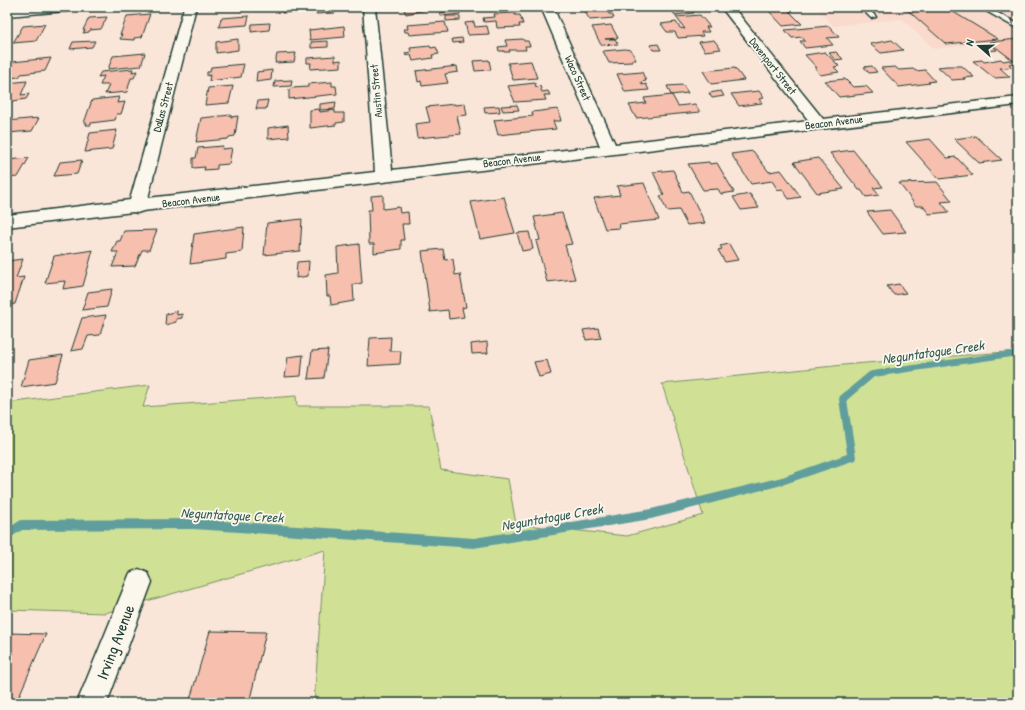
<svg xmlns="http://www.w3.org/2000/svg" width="1025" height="710" font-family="'Patrick Hand',sans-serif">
<rect width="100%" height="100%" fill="#fae6d9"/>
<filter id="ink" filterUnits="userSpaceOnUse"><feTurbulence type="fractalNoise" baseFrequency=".025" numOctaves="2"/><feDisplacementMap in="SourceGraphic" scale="8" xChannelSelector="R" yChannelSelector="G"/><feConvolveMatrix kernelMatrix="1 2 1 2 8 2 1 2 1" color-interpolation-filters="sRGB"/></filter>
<g filter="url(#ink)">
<!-- built -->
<path fill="#f9dacc" d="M 815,7 L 1018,7 L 1018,68 L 989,43 L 934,49 L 902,19 L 834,26 Z"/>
<!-- green -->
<path fill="#d0e195" stroke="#788f64" d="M 1018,351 L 1018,703 L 314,703 L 325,550 L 105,613 L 7,610 L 7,403 L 150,385 L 143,407 L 296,396 L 297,406 L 429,406 L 441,470 L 508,479 L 516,524 L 627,536 L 703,515 L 662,384 L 853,364 Z"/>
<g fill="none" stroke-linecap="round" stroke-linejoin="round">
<!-- stream -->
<path fill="#619e9e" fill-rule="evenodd" d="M 1018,350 L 1018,356 L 874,377 L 847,400 L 856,457 L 855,460 L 782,485 L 651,519 L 474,548 L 193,529 L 22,530 L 7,540 L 7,529 L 21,520 L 193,519 L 474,538 L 651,509 L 782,477 L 847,454 L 839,399 L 840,396 L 869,372 L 872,371 Z"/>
</g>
<!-- building -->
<path fill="#f7bfad" stroke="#1f3d34" d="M 282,7 L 296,7 L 295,12 L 282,13 Z
M 304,7 L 337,7 L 335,7 L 335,13 L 316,14 L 316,10 L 304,11 Z
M 403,7 L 425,7 L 426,10 L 406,14 Z
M 459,7 L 460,14 L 441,16 L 440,13 L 446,12 L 446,8 Z
M 669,7 L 695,7 L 696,8 L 690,8 L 694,13 L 675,15 Z
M 789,7 L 792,11 L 789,11 L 802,24 L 783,26 L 768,10 Z
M 904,7 L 945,7 L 998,39 L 946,44 Z
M 601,8 L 606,8 L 609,14 L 612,14 L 614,18 L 590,20 L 583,9 Z
M 515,13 L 515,15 L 520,15 L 523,24 L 519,24 L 520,27 L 497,28 L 496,21 L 484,22 L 483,18 L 495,17 L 494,14 Z
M 150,14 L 142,37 L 134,38 L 134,40 L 120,39 L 122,34 L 120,35 L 127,16 Z
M 700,15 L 710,27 L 706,27 L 709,32 L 701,32 L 703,36 L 678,38 L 675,32 L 667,32 L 661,24 L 676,22 L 680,28 L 685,29 L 676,17 Z
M 249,16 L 247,25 L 219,27 L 221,18 Z
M 446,16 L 460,16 L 460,20 L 446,21 Z
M 107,17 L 101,29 L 90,30 L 89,32 L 83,33 L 85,30 L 83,30 L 89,18 Z
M 445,22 L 448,32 L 409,35 L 408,32 L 405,32 L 404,29 L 408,29 L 407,25 Z
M 474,22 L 475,27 L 487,26 L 489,34 L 468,35 L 465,23 Z
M 270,23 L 269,30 L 251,32 L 252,24 Z
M 45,24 L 36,41 L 13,43 L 23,26 Z
M 611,25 L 618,38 L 605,39 L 615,39 L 618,44 L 601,45 L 592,27 Z
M 344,26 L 345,37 L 310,40 L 309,30 Z
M 829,26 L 839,37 L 827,38 L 833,45 L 805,48 L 800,41 L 805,41 L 802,37 L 792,38 L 785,30 Z
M 462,38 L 463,42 L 453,43 L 452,39 Z
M 238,39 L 238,50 L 216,53 L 216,42 Z
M 523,39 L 524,41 L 528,41 L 530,46 L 525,46 L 526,50 L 509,50 L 510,52 L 504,52 L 504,51 L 499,51 L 498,47 L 507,46 L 505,40 Z
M 1018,39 L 1018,64 L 989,42 Z
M 714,40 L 721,49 L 705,51 L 699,42 Z
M 892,40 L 903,50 L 881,53 L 870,44 Z
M 95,41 L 92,47 L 70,49 L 73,42 Z
M 328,41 L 328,47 L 311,48 L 311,42 Z
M 658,44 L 661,50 L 653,50 L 650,45 Z
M 991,45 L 997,50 L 988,51 L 982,46 Z
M 430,46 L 431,48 L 436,47 L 439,54 L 432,55 L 433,58 L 413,61 L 411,55 L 406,56 L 405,53 L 411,52 L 410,48 Z
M 625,49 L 631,50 L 636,60 L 631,60 L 632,62 L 609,63 L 603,51 Z
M 825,52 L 839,66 L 834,67 L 839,72 L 820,75 L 815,68 L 817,68 L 805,55 Z
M 836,52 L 843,59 L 835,60 L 829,53 Z
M 145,53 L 141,66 L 108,69 L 113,56 Z
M 296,53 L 294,62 L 275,63 L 277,54 Z
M 335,56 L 335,61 L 341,60 L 341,67 L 310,69 L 311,63 L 307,63 L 307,58 Z
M 51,58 L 45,71 L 21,74 L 19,77 L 7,78 L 7,72 L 12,62 Z
M 1001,59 L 1003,61 L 1009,60 L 1014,63 L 1009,64 L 1012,67 L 1000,68 L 1010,77 L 994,78 L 973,61 L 982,60 L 984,62 Z
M 489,60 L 491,70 L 475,71 L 473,61 Z
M 531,61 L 537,78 L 513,80 L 508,63 Z
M 244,64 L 241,77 L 209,81 L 210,75 L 207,76 L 207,72 L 210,72 L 211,67 Z
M 457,66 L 458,72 L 445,74 L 448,83 L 422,86 L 421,81 L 418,82 L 416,71 Z
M 872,66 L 877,72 L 869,73 L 864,67 Z
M 947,66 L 962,66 L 974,77 L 963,78 L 965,79 L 952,80 L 938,67 Z
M 895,67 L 899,70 L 913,69 L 916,71 L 925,70 L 935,81 L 928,82 L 930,83 L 899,87 L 881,68 Z
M 735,68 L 744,80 L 711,84 L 703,71 Z
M 133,69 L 132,72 L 137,71 L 134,78 L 131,78 L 127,92 L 105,94 L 109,85 L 100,85 L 104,76 L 98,77 L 101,72 Z
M 272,70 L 271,80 L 256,82 L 257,72 Z
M 642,72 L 646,81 L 641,82 L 642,85 L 646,84 L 649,90 L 625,92 L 617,74 Z
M 845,79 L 853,87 L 866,86 L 873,93 L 839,97 L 825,81 Z
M 292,80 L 291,86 L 274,87 L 275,81 Z
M 27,81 L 21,95 L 29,94 L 26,99 L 7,102 L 7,83 Z
M 332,82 L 332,86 L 336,86 L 337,94 L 289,99 L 289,90 L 292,88 L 308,87 L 308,84 Z
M 535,83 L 536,87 L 540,86 L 542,92 L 548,91 L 550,95 L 544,95 L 546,100 L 515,102 L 508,86 Z
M 683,85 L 688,93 L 671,95 L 667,86 Z
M 233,86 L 229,103 L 205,105 L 208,88 Z
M 721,91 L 724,96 L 712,98 L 709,93 Z
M 759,91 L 764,98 L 759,99 L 762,103 L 739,106 L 731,94 Z
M 672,95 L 678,106 L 695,104 L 700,112 L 636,118 L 629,105 L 646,103 L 644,98 Z
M 119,97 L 117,103 L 125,102 L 121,114 L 117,114 L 115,120 L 91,123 L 91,125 L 86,125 L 87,123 L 84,123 L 92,100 Z
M 268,100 L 266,109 L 256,109 L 258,101 Z
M 336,102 L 335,109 L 320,110 L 320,104 Z
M 455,104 L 455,105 L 465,104 L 467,115 L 457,116 L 461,134 L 417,138 L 415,124 L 430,122 L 426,107 Z
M 517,105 L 519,110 L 503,111 L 501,106 Z
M 499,106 L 500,112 L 485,113 L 484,107 Z
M 319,109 L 320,112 L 335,110 L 335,113 L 344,113 L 344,122 L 336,123 L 336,125 L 310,128 L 310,110 Z
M 558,109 L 561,121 L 553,121 L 556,129 L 498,135 L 494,120 L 533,116 L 532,112 Z
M 231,115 L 231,117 L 238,116 L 235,136 L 229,137 L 228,139 L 196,142 L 201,118 Z
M 39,118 L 32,131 L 7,133 L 7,121 Z
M 288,125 L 289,137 L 268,139 L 268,128 Z
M 117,130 L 112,149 L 85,152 L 90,133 Z
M 976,136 L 1002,160 L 979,163 L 954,139 Z
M 930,139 L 947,158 L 956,157 L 973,175 L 939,179 L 906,142 Z
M 223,146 L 222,149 L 232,148 L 229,164 L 217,165 L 217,169 L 204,170 L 205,167 L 193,168 L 193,158 L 196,158 L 198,148 Z
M 853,150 L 883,187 L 873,188 L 879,195 L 866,197 L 861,190 L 859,190 L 830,153 Z
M 753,151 L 769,172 L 781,170 L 801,197 L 789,199 L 782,189 L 778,190 L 772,181 L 751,184 L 731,154 Z
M 29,158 L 18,177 L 7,178 L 7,160 Z
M 818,158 L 844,189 L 817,193 L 794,162 Z
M 82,160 L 77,174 L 54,176 L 60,162 Z
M 709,162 L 710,164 L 717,163 L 734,192 L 721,194 L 718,189 L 703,190 L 688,164 Z
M 673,170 L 683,192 L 689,191 L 705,223 L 687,225 L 679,210 L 667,211 L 660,196 L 664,195 L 653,172 Z
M 937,182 L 952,201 L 941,202 L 949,212 L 929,214 L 923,206 L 916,206 L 899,183 Z
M 644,183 L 659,220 L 619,224 L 620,228 L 605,229 L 594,198 L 620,195 L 617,186 Z
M 750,194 L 759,208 L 741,210 L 733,197 Z
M 383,195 L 383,209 L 399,207 L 400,213 L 408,212 L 409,224 L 402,224 L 404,240 L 401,240 L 401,249 L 374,253 L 374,244 L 369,244 L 368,210 L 372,210 L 371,196 Z
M 504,197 L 515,233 L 480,239 L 471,202 Z
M 890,210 L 906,232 L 883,234 L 867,212 Z
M 562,213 L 572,244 L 565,245 L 575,279 L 547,282 L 536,241 L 540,240 L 534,217 Z
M 302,219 L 300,251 L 264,255 L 267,223 Z
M 244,227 L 242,252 L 226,254 L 226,259 L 190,264 L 194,234 Z
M 157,230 L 149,250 L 142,250 L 135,266 L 112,267 L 118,252 L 112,252 L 117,241 L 120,241 L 124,231 Z
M 529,232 L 533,249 L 522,251 L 517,233 Z
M 359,244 L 362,283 L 353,285 L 354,301 L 331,305 L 330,296 L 327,296 L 326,275 L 338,273 L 337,247 Z
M 729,244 L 738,260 L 725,262 L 718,250 L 722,249 L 720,246 Z
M 443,249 L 445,260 L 453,259 L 455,275 L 460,274 L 466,307 L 462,308 L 464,317 L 449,319 L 448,310 L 430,312 L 422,251 Z
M 93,250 L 83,286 L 63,289 L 65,281 L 45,283 L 54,256 Z
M 23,259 L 16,278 L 24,277 L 15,304 L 7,305 L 7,261 Z
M 309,261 L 308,276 L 296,278 L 297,262 Z
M 899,284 L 906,293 L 894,295 L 887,286 Z
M 112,289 L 107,307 L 82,310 L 88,292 Z
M 177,311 L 177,315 L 182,314 L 182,318 L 176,319 L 176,322 L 165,325 L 166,314 Z
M 106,315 L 100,335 L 88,336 L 83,349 L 71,351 L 82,318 Z
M 598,328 L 601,338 L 586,340 L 583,330 Z
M 391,337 L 390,351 L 401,351 L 400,364 L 368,366 L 370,338 Z
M 487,342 L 488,353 L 472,354 L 471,344 Z
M 328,350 L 324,378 L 308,379 L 312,351 Z
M 63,355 L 55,382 L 21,387 L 29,360 Z
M 303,355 L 301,376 L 285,377 L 288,357 Z
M 547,360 L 551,374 L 539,377 L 534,362 Z
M 210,631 L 266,632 L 249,703 L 189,703 Z
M 7,633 L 46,634 L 16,703 L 7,703 Z"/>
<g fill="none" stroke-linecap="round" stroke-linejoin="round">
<!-- lane casing -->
<g stroke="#1f3d34" stroke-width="3">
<path id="lane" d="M 860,7 L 867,7 L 876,17 L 871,18 Z
M 979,7 L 987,7 L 1018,24 L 1018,29 Z"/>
</g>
<!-- street casing -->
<g stroke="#1f3d34" stroke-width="3">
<path id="street" d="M 184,7 L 196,7 L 148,198 L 375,172 L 363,7 L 375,7 L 392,170 L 600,146 L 541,7 L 553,7 L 615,144 L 809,121 L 721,7 L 733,7 L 823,119 L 1018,97 L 1018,105 L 143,211 L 137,213 L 133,212 L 7,227 L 7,215 L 130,200 Z
M 139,569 L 148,573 L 152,582 L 107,703 L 77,703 L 130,573 Z"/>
</g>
<!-- secondary casing -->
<g stroke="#1f3d34" stroke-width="3">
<path id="secondary" d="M 20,7 L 73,7 L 71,10 L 66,11 L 7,16 L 7,8 Z"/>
</g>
<!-- lane -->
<use href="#lane" fill="#fbf7ec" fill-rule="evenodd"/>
<!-- street -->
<use href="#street" fill="#fbf7ec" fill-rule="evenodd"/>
<!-- secondary -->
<use href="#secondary" fill="#fbf7ec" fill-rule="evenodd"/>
</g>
</g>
<g text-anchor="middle" stroke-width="3.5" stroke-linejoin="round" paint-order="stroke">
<!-- far-street labels -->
<g font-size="11" fill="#1f3d34" stroke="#fbf7ec">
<text transform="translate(773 66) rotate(52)" y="4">Davenport Street</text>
<text transform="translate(578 78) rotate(66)" y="4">Waco Street</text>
<text transform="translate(376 91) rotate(-95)" y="4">Austin Street</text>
<text transform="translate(163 107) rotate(-75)" y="4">Dallas Street</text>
<text transform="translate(834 122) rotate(-7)" y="4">Beacon Avenue</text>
<text transform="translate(512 160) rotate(-7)" y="4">Beacon Avenue</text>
<text transform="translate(191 200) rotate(-7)" y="4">Beacon Avenue</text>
</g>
<!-- water labels -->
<g font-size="14" font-style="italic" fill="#355d57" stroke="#fbf7ec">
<text transform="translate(933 352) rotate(-8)" y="5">Neguntatogue Creek</text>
<text transform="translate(232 515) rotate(3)" y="5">Neguntatogue Creek</text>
<text transform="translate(552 517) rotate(-10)" y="5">Neguntatogue Creek</text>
</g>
<!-- near-street labels -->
<g font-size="16" fill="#1f3d34" stroke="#fbf7ec">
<text transform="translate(115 642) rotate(-69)" y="6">Irving Avenue</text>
</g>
</g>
<!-- margin -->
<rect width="1025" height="710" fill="none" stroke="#fbf7ec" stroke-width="24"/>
<rect x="12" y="12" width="1001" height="686" fill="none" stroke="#1f3d34" stroke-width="1.5" filter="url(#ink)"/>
<!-- north arrow -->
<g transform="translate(979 46) rotate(290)" stroke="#fbf7ec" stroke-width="3" paint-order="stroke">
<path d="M0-3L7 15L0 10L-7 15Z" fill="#1f3d34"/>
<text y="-6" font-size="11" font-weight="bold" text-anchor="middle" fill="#1f3d34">N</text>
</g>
</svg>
